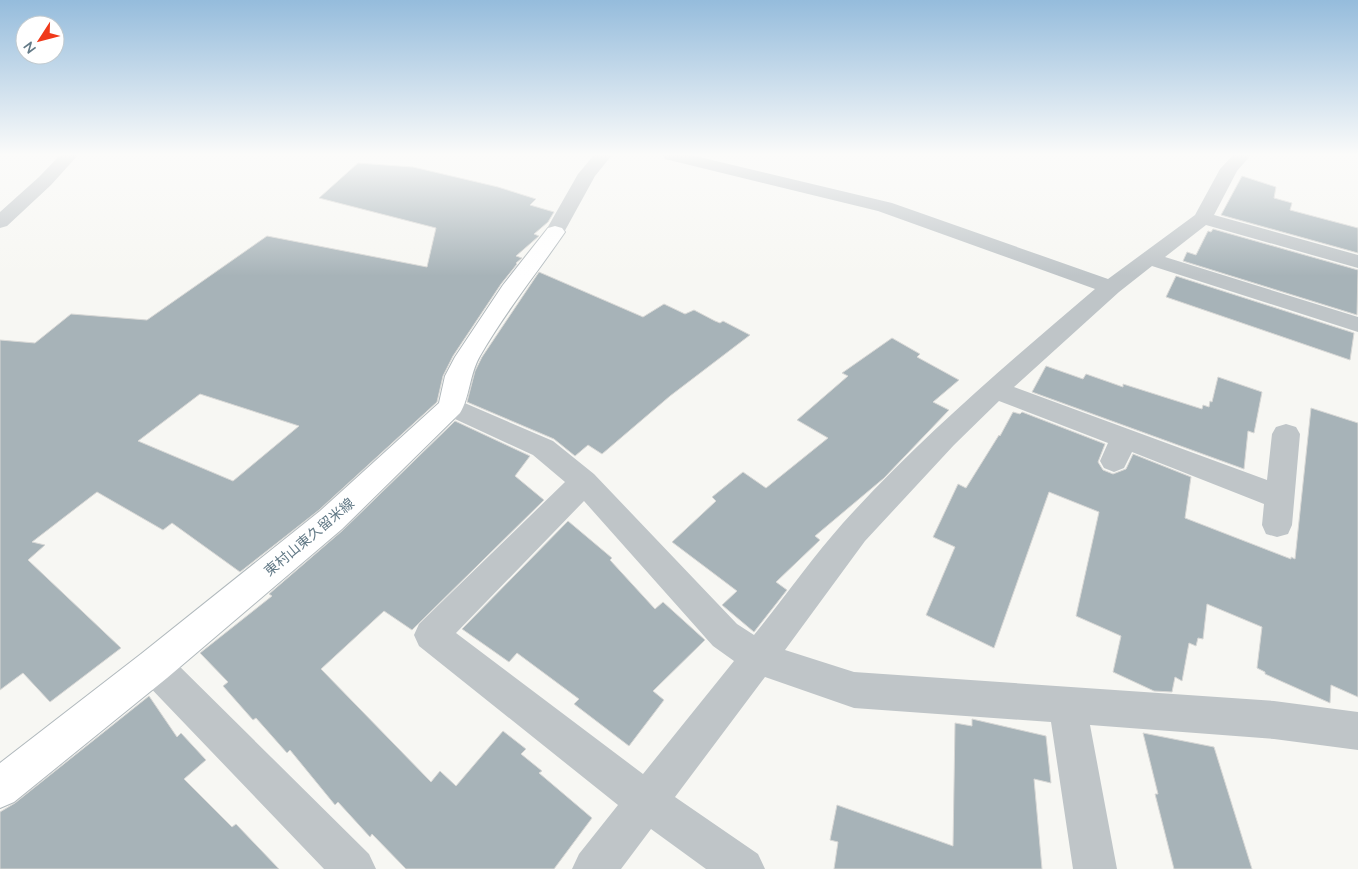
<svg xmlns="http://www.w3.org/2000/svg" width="1358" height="869" font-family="Mulish,'Noto Sans JP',sans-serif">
<rect width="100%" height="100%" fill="#f7f7f3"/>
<!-- building -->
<path fill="#a7b3b8" stroke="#d8d8d6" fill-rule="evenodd" d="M 358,163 L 413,167 L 498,187 L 536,199 L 530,205 L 554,212 L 548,222 L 534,234 L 539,236 L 516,256 L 522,258 L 516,263 L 517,264 L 501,284 L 453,356 L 443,376 L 437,402 L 319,510 L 240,572 L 172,523 L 163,530 L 97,492 L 32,542 L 45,545 L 28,560 L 121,648 L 50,702 L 23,673 L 0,690 L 0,340 L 35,343 L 71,314 L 147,320 L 267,236 L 427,267 L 436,228 L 319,198 ZM 200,394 L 299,426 L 233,481 L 138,441 Z
M 1242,176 L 1276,187 L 1274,198 L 1292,203 L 1290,210 L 1358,228 L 1358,253 L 1221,215 Z
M 1213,229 L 1358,270 L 1357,315 L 1183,261 L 1187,252 L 1196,255 L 1208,231 L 1211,232 Z
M 539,272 L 643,317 L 664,304 L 685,314 L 694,310 L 715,321 L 720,323 L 723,321 L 750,335 L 670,396 L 602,454 L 588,445 L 575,456 L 554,439 L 467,402 L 475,371 L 482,357 Z
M 1176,276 L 1354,333 L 1350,360 L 1166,297 Z
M 892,338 L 920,354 L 917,357 L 959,380 L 933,402 L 949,410 L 884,478 L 815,536 L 820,540 L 776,582 L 787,590 L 754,632 L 722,605 L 737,591 L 672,542 L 716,501 L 712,497 L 743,472 L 766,488 L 828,438 L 797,420 L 848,376 L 842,373 Z
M 1046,366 L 1083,379 L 1086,374 L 1123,387 L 1123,384 L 1202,409 L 1203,405 L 1209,407 L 1210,401 L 1212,402 L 1218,377 L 1262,392 L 1254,433 L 1248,431 L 1244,469 L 1032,392 Z
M 1311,408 L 1358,423 L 1358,697 L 1331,685 L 1330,703 L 1265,674 L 1265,672 L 1257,668 L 1262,627 L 1207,604 L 1203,639 L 1198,638 L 1196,646 L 1189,643 L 1182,681 L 1175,677 L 1172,692 L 1154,691 L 1113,672 L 1121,636 L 1076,616 L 1099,512 L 1049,492 L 994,648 L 926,615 L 955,547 L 933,537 L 958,484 L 966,488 L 999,435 L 1000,436 L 1013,412 L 1020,414 L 1022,412 L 1105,444 L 1098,462 L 1103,470 L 1113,474 L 1126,469 L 1133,454 L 1191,477 L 1185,518 L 1291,559 L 1291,557 L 1295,559 Z
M 455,421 L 530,456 L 515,476 L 544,500 L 412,630 L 384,611 L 321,669 L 431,782 L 440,771 L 456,786 L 503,731 L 526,749 L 521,754 L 542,771 L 539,773 L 592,818 L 554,869 L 406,869 L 372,834 L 370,837 L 338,802 L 335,805 L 290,750 L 287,753 L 256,718 L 253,720 L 223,686 L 228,682 L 200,653 L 272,596 L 269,594 L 343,530 Z
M 568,521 L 612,558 L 610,560 L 655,609 L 663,602 L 705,640 L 653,691 L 664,700 L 629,746 L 574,704 L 579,699 L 517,653 L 509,662 L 462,629 Z
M 149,696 L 177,737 L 181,733 L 206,760 L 184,779 L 232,827 L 236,824 L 279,869 L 0,869 L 0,812 L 15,803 Z
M 972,719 L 1046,736 L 1051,783 L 1034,779 L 1042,869 L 834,869 L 838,842 L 830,840 L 837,805 L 953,846 L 955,723 L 972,726 Z
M 1143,733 L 1214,747 L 1252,869 L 1174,869 L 1155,794 L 1158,794 Z"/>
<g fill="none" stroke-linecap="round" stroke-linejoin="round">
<!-- secondary casing -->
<g stroke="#b1b9bd" stroke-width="2">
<path id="secondary" d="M 555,226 L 562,228 L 565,232 C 537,273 505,312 480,356 C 469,375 470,397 460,413 L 342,529 L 167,678 L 14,802 L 0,808 L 0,763 L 141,654 L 320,511 L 439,403 L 445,376 L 455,357 L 503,285 L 548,228 Z"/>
</g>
<!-- minor -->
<path fill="#bfc5c8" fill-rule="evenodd" d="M 60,155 L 78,155 L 51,185 L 7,226 L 0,228 L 0,212 L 39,177 Z
M 594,155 L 612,155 L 595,176 L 562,236 L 555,238 L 548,236 L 545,232 L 578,174 Z
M 662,155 L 691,155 L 892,203 L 1108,279 L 1195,215 L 1220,169 L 1233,155 L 1251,155 L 1237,171 L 1214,215 L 1358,255 L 1358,268 L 1206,225 L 1165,257 L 1358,317 L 1358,332 L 1152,266 L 1119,292 L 1014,387 L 1267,480 L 1272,434 L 1276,427 L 1286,424 L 1296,427 L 1300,434 L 1292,525 L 1288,534 L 1277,537 L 1266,534 L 1262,525 L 1264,504 L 1132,452 L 1124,468 L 1114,472 L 1104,468 L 1100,461 L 1108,443 L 999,401 L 954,445 L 865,541 L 785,650 L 854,672 L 1274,701 L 1358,712 L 1358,750 L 1274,739 L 1090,725 L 1117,869 L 1073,869 L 1051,722 L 854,708 L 765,677 L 675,797 L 758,854 L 765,869 L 706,869 L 651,829 L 621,869 L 572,869 L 579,854 L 618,805 L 419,646 L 414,635 L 419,624 L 565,482 L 533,455 L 442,413 L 438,407 L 442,401 L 451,398 L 460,401 L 553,441 L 594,474 L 737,624 L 754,635 C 784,598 812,558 843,523 C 920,438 1008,363 1095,289 L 878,211 L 665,159 ZM 584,501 L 713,646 L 734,661 L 643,774 L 456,633 Z
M 154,649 L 167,654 L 369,854 L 376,869 L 324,869 L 141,678 L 136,666 L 141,654 Z"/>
<!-- secondary -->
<use href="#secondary" fill="#fff" fill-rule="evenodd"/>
</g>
<!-- sky -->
<linearGradient id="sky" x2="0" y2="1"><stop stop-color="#95bcdc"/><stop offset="0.56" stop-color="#fbfbfa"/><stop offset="1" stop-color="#fbfbfa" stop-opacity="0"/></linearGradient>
<rect width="1358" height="276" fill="url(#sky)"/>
<g text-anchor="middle" stroke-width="5" stroke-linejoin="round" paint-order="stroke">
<!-- street labels -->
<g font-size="14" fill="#637a87" stroke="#fff">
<text transform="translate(309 537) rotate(-40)" y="5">東村山東久留米線</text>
</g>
</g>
<!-- north arrow -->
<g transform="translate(40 40) rotate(234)"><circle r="24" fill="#ffffff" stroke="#c1cacf"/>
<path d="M0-4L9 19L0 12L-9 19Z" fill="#f0391a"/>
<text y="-8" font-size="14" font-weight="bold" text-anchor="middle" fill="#637a87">N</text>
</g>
</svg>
